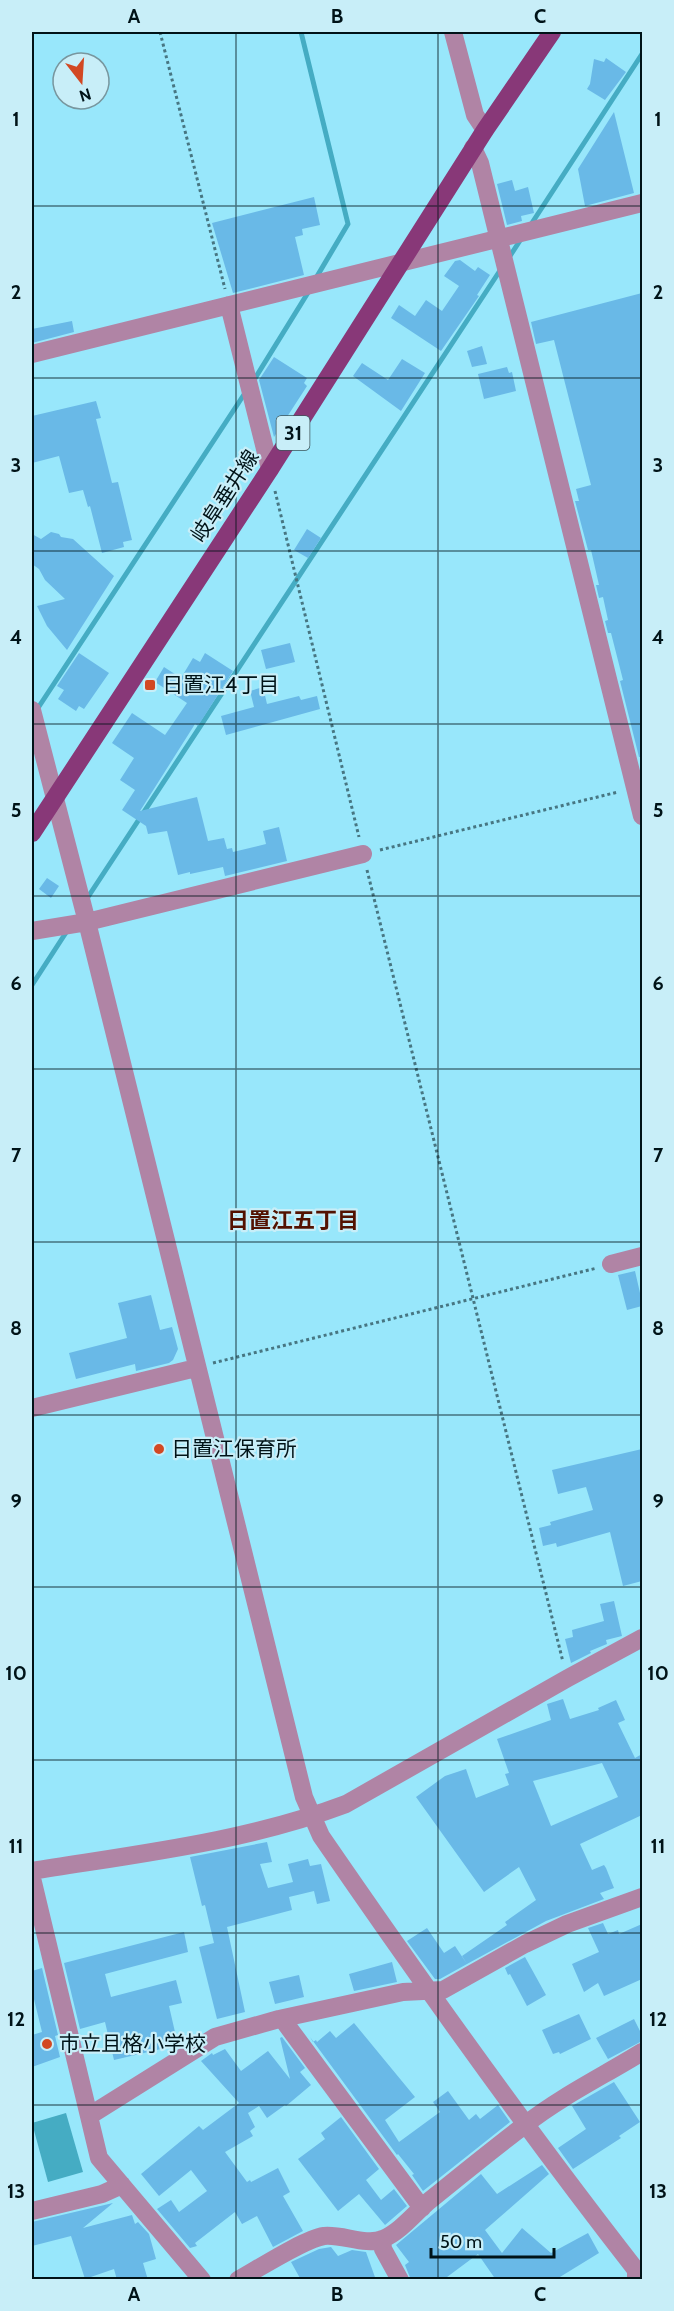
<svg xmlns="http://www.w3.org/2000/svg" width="674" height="2311" font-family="Cabin,'Noto Sans JP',sans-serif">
<rect width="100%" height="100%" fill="#98e7fb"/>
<!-- water -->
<path fill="#45acc3" d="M 66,2113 L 83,2172 L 48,2182 L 32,2123 Z"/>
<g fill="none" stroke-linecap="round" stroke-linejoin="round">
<!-- stream -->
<path stroke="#45acc3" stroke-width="5" d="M 301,32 L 348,224 L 316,278
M 530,226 L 642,54
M 508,259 L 521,239
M 254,380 L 309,291
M 36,711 L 245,393
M 86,900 L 501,269
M 32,985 L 67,931"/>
</g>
<!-- building -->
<path fill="#69b9e7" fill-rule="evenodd" d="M 606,58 L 626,72 L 605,100 L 587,89 L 590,84 L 594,59 L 604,62 Z
M 614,112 L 634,193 L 585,206 L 578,169 Z
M 512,180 L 515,191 L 528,187 L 534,213 L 521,216 L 522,221 L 507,225 L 497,184 Z
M 314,197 L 320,225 L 302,229 L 303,235 L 295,237 L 304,275 L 233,293 L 212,223 Z
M 460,260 L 475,271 L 478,267 L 490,275 L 477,295 L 479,296 L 441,351 L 391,318 L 399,305 L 415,316 L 426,300 L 442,311 L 459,286 L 444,276 L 455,261 Z
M 642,293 L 642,757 L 639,757 L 620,681 L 623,680 L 611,633 L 608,633 L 605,621 L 608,620 L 603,597 L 599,598 L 596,585 L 599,585 L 591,550 L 588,550 L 575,501 L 579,501 L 576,489 L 591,485 L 554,340 L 536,344 L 531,322 Z
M 72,321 L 74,332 L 32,343 L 32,329 Z
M 482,346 L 487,364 L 472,367 L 467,351 Z
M 274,357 L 307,378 L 304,383 L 307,386 L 274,437 L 259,380 Z
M 402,359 L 425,373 L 401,411 L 353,376 L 362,363 L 388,380 Z
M 507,367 L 509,373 L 512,372 L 516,391 L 484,399 L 478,374 Z
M 96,401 L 101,418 L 96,419 L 112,483 L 118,482 L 132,540 L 123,542 L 124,547 L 102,553 L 90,506 L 88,507 L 83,490 L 69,493 L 59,456 L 32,463 L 32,416 Z
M 307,529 L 321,538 L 308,558 L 294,550 Z
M 51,532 L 59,534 L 61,537 L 73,539 L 114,576 L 67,650 L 47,626 L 37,606 L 65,599 L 45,580 L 39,569 L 32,564 L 32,534 L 41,539 Z
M 290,643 L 295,662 L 266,669 L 261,650 Z
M 79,653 L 109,673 L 84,709 L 79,706 L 76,711 L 58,699 L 64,690 L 57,686 Z
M 205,653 L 233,671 L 198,726 L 195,724 L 140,811 L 197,797 L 208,841 L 224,838 L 227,849 L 232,848 L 233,852 L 266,844 L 263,831 L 279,827 L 287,861 L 225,876 L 223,867 L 190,874 L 190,872 L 178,875 L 167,831 L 148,834 L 146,826 L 122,810 L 135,790 L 120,780 L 134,758 L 112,743 L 132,713 L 165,735 L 187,703 L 155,682 L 164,667 L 181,678 L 193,658 L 200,662 Z
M 263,687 L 267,704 L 299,696 L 301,700 L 317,696 L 320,709 L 226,735 L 221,716 L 254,707 L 250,691 Z
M 47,878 L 59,886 L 51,898 L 39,889 Z
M 635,1271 L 640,1293 L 642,1293 L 642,1306 L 627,1310 L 618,1275 Z
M 151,1295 L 160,1330 L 172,1327 L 178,1349 L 173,1360 L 169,1363 L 136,1371 L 135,1364 L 76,1379 L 69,1353 L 127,1338 L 118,1303 Z
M 642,1449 L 642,1581 L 623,1586 L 610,1532 L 557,1547 L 556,1543 L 543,1546 L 539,1528 L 551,1525 L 550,1522 L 593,1510 L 586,1487 L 558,1494 L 552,1470 Z
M 614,1601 L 622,1636 L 606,1640 L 607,1644 L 590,1651 L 591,1653 L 571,1663 L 565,1639 L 573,1637 L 572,1630 L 604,1621 L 600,1604 Z
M 563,1699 L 570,1719 L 599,1710 L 598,1708 L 616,1700 L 625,1720 L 618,1723 L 635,1758 L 642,1754 L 642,1815 L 580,1844 L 592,1870 L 604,1865 L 606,1868 L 614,1888 L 600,1893 L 604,1899 L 546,1921 L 467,1964 L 462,1956 L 507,1925 L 505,1922 L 536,1900 L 519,1867 L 484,1892 L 416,1797 L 445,1776 L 466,1769 L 476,1798 L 509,1785 L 505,1774 L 509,1773 L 497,1739 L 551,1720 L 547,1704 ZM 602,1763 L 618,1797 L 551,1826 L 533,1781 Z
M 267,1842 L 272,1862 L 260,1864 L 268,1888 L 293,1882 L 288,1864 L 308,1859 L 310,1866 L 321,1864 L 330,1901 L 317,1904 L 314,1891 L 289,1897 L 292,1910 L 227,1927 L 245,2012 L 217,2019 L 199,1947 L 214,1943 L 205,1905 L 202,1906 L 190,1857 Z
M 603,1923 L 608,1934 L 618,1930 L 619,1934 L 642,1924 L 642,1979 L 604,1996 L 598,1983 L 584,1992 L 572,1964 L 599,1952 L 588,1928 Z
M 427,1928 L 444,1953 L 455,1946 L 467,1964 L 440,1979 L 435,1979 L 407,1941 Z
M 184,1932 L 188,1952 L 105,1974 L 111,1997 L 176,1980 L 182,2003 L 169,2006 L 178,2045 L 114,2060 L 105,2022 L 80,2029 L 64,1963 Z
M 525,1957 L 546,1995 L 527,2006 L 510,1974 L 508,1975 L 505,1968 Z
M 392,1962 L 397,1982 L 354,1991 L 349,1974 Z
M 42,1968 L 58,2035 L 55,2036 L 60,2057 L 32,2067 L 32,2035 L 42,2032 L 32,1991 L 32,1971 Z
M 299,1975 L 304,1997 L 275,2004 L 269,1982 Z
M 579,2014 L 591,2039 L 560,2054 L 559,2052 L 553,2054 L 542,2030 Z
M 634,2019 L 642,2035 L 642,2041 L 608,2059 L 596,2038 Z
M 354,2023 L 415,2097 L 385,2120 L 399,2142 L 440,2112 L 433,2102 L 448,2091 L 469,2120 L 476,2114 L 480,2119 L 498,2105 L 510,2122 L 423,2191 L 412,2175 L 414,2174 L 398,2154 L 397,2155 L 310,2037 L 313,2042 L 316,2040 L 317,2042 L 330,2031 L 336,2038 Z
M 282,2037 L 305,2068 L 300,2072 L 311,2085 L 286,2106 L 285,2105 L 267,2118 L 259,2106 L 248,2113 L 255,2127 L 250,2131 L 253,2136 L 225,2152 L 247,2182 L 250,2180 L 251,2182 L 278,2168 L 290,2192 L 283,2196 L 303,2231 L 273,2247 L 257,2216 L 242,2224 L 235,2212 L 195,2243 L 197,2246 L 190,2248 L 157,2209 L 171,2200 L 179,2212 L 207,2191 L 191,2170 L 159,2196 L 141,2174 L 199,2126 L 203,2130 L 239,2103 L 201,2061 L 212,2053 L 213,2055 L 225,2049 L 241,2071 L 268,2051 L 290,2079 L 280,2038 Z
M 614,2082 L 640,2122 L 619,2136 L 621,2138 L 573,2169 L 558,2148 L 586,2129 L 572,2106 Z
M 341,2117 L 379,2169 L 366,2180 L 381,2200 L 394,2189 L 407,2206 L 385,2225 L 359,2194 L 338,2211 L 298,2159 L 325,2139 L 321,2133 Z
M 542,2165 L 549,2174 L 485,2230 L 502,2253 L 522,2228 L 551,2253 L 588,2233 L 599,2253 L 555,2280 L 496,2280 L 478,2254 L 443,2280 L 411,2280 L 405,2265 L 409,2262 L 396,2245 L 481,2174 L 497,2194 Z
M 113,2203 L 83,2228 L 132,2215 L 135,2224 L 138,2222 L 149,2234 L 156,2259 L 143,2263 L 148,2280 L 117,2280 L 114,2269 L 85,2279 L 71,2236 L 32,2246 L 32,2222 Z
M 331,2247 L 338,2256 L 352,2250 L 366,2252 L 376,2280 L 301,2280 L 291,2262 L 319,2249 Z"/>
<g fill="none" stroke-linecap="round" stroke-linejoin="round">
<!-- path -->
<path stroke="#477682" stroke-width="3" stroke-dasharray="3 3" stroke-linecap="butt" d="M 160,32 L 225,289
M 275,491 L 359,837
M 380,850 L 618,792
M 367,870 L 563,1662
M 213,1363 L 597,1268"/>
<!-- minor -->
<path stroke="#b084a5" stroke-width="18" d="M 453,32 L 475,115 L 485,130
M 473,148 L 480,163 L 499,240 L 642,816
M 229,305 L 270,469
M 32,354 L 642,203
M 32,710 L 87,922 L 304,1797 L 321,1836 C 422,1983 526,2129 636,2270 L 636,2280
M 32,931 L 87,922 L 363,854
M 611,1264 L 642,1256
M 32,1408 L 196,1368
M 32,1871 C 137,1854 245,1842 346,1804 L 568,1678 L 642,1638
M 32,1878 L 99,2158 L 202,2280
M 283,2020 L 422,2208
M 89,2116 L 215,2037 L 279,2019 L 403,1992 L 443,1990 L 525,1944 L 567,1924 L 642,1897
M 32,2211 L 102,2194 L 122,2185
M 382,2239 L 383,2249 L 400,2280
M 238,2280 C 258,2269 304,2239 324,2236 C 343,2234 365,2246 383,2239 C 401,2231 414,2214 429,2201 C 461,2175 493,2149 526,2124 C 562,2096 603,2076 642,2052"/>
<!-- major -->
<path stroke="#883878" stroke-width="18" d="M 32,833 L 270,469 L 485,130 L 552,32"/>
</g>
<!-- grid -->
<path fill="none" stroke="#001318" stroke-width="1.5" stroke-opacity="0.55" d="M 236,32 L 236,2280M 438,32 L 438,2280M 32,206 L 642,206M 32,378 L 642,378M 32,551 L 642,551M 32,724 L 642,724M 32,896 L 642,896M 32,1069 L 642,1069M 32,1242 L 642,1242M 32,1415 L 642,1415M 32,1587 L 642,1587M 32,1760 L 642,1760M 32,1933 L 642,1933M 32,2105 L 642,2105"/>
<!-- markers -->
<g fill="#d24823" stroke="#c8eef8" stroke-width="2">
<rect x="144" y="679" width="12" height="12" rx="3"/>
<circle cx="159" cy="1449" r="6"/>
<circle cx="47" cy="2044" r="6"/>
</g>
<g text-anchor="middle" stroke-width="4.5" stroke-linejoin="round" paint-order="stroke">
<!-- shield labels -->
<rect fill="#c8eef8" stroke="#3c555b" stroke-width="1.5" x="276.5" y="416" width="33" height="34" rx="4.5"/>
<g font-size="20" font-weight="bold" fill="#001318">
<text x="293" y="440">31</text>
</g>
<!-- street labels -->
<g font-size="21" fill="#001318" stroke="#c8eef8">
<text transform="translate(225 496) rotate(-57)" y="7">岐阜垂井線</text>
</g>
<!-- poi labels -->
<g font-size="21" fill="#001318" stroke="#c8eef8" text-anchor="start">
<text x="162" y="692">日置江4丁目</text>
<text x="171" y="1456">日置江保育所</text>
<text x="59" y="2051">市立且格小学校</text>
</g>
<!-- neighbourhood labels -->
<g font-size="22" font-weight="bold" fill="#531201" stroke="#c8eef8">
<text x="293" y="1228">日置江五丁目</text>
</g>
</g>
<!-- border -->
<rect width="674" height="2311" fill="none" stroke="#c8eef8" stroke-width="66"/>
<!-- north arrow -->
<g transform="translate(81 81) rotate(163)"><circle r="28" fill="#c8eef8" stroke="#78969e" stroke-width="1.5"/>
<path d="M0-4.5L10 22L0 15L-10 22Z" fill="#d24823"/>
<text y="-9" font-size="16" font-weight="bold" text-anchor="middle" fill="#001318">N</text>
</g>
<!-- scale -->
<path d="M431 2248v9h123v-9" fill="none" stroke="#001318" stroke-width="3"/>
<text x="440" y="2248" font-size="18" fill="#001318" stroke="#c8eef8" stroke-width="4.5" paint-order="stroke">50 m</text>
<rect x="33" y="33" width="608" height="2245" fill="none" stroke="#001318" stroke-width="2"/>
<g font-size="20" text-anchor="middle" font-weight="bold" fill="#001318">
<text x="134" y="23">A</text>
<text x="337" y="23">B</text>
<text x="540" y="23">C</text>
<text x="16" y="126">1</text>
<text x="658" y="126">1</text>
<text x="16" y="299">2</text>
<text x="658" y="299">2</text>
<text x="16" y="472">3</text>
<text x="658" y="472">3</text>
<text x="16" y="644">4</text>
<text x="658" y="644">4</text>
<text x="16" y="817">5</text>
<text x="658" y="817">5</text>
<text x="16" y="990">6</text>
<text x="658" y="990">6</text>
<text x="16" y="1162">7</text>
<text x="658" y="1162">7</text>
<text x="16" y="1335">8</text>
<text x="658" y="1335">8</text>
<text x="16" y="1508">9</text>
<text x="658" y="1508">9</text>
<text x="16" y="1680">10</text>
<text x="658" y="1680">10</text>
<text x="16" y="1853">11</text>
<text x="658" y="1853">11</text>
<text x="16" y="2026">12</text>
<text x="658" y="2026">12</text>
<text x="16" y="2198">13</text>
<text x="658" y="2198">13</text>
<text x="134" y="2301">A</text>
<text x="337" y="2301">B</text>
<text x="540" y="2301">C</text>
</g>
</svg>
